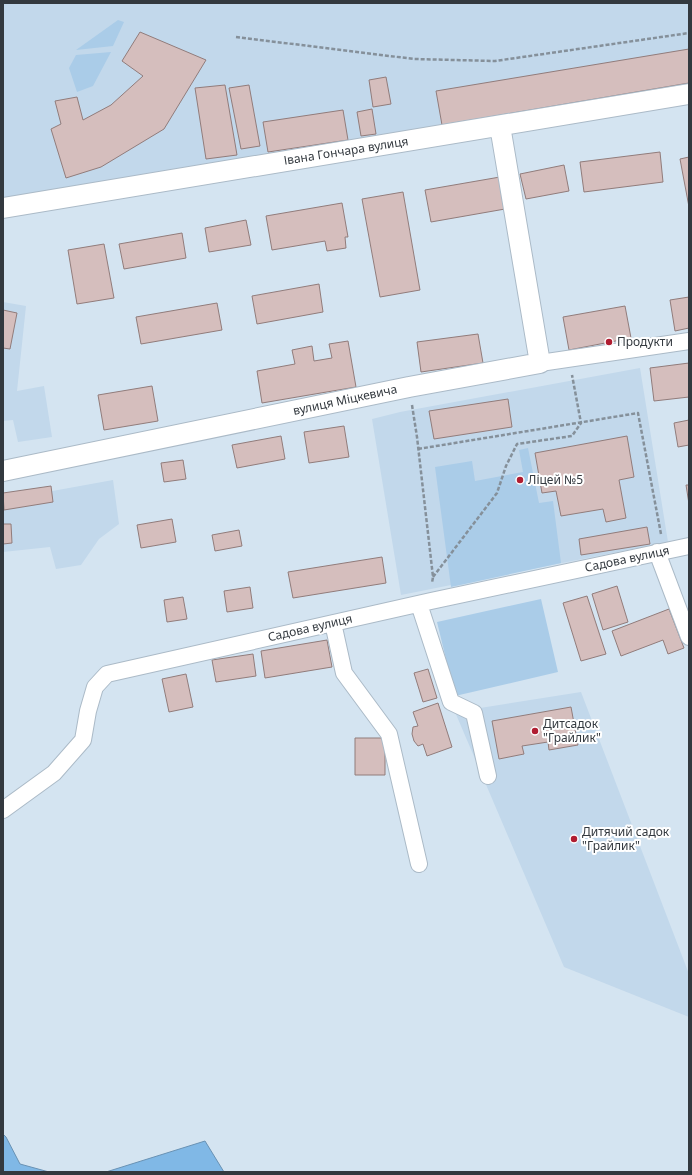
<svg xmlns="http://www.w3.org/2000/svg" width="692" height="1175" font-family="'Noto Sans',sans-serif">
<rect width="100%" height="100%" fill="#d4e4f1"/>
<!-- built -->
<path fill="#c2d8eb" d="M 3,3 L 689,3 L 689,83 L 3,200 Z
M 3,302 L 26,306 L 17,391 L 44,386 L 52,437 L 18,442 L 13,420 L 3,421 Z
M 640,368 L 668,542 L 401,595 L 372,419 L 400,412 Z
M 113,480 L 119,524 L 99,539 L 81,565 L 56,569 L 50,547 L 3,552 L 3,500 Z
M 581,692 L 689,974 L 689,1017 L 564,967 L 455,712 Z"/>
<!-- green -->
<path fill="#aacce8" d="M 118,20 L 124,22 L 113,46 L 76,50 Z
M 111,52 L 93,86 L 77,92 L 69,68 L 76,55 Z
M 528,448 L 539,503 L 553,501 L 561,563 L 451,587 L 435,467 L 472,461 L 475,481 L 523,472 L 519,450 Z
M 541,599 L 558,672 L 455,696 L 437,622 Z"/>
<!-- water -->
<path fill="#80b8e6" stroke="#6992b4" d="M 3,1134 L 6,1137 L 20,1164 L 49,1172 L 3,1172 Z
M 205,1141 L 224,1172 L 106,1172 Z"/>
<!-- building -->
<path fill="#d5bebd" stroke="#917c7b" d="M 140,32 L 206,60 L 164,129 L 101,167 L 66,178 L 51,129 L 61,124 L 55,101 L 77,97 L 83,120 L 111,105 L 143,76 L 122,61 Z
M 689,49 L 689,83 L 442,125 L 436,91 Z
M 386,77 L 391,104 L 373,107 L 369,80 Z
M 225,85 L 237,155 L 206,159 L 195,88 Z
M 249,85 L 260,146 L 241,149 L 229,88 Z
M 372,109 L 376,134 L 361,136 L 357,112 Z
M 343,110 L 348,140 L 268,152 L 263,122 Z
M 660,152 L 663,182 L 584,192 L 580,162 Z
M 689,157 L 689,207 L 680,159 Z
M 564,165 L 569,191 L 526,199 L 520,174 Z
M 500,177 L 505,209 L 431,222 L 425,190 Z
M 403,192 L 420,290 L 380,297 L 362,199 Z
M 342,203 L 348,237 L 345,237 L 346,248 L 327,251 L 325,241 L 272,250 L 266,216 Z
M 246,220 L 251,245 L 209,252 L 205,228 Z
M 182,233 L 186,258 L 124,269 L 119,244 Z
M 104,244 L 114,298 L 77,304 L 68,250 Z
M 319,284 L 323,312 L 257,324 L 252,296 Z
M 689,297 L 689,328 L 675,331 L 670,300 Z
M 217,303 L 222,330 L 141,344 L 136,317 Z
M 625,306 L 631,338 L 569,350 L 563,317 Z
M 3,310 L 17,313 L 10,349 L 3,348 Z
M 478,334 L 483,363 L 421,372 L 417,342 Z
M 348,341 L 356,387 L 262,403 L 257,371 L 295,364 L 292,350 L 312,346 L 314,361 L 332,358 L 329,344 Z
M 689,363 L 689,397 L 654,401 L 650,368 Z
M 152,386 L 158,421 L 104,430 L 98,395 Z
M 508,399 L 512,427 L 434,439 L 429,411 Z
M 689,420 L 689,445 L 678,447 L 674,423 Z
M 344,426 L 349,457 L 309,463 L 304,432 Z
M 281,436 L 285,459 L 237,468 L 232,445 Z
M 627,436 L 634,477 L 619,480 L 626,518 L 606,522 L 603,509 L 561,516 L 556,491 L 542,493 L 535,453 Z
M 183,460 L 186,479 L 164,482 L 161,463 Z
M 686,485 L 689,485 L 689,504 Z
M 51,486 L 53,502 L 4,510 L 3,493 Z
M 172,519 L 176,542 L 141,548 L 137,525 Z
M 3,524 L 11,524 L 12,543 L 3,544 Z
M 647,527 L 650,544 L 581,555 L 579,539 Z
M 239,530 L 242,546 L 215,551 L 212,535 Z
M 382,557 L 386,583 L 293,598 L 288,572 Z
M 617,586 L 628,622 L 603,630 L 592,594 Z
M 250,587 L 253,608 L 227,612 L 224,591 Z
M 587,596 L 606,654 L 581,661 L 563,603 Z
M 183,597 L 187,619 L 167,622 L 164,600 Z
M 669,609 L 684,648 L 668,654 L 663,640 L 621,656 L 612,631 Z
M 327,640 L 332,667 L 265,678 L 261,651 Z
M 253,654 L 256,676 L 216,682 L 212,660 Z
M 428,669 L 437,698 L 423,702 L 414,673 Z
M 186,674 L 193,707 L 169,712 L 162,679 Z
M 438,703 L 452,747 L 427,756 L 423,744 L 418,746 L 414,741 L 412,734 L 413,727 L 418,726 L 413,712 Z
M 571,707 L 578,745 L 549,750 L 548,742 L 522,746 L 524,754 L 499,759 L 492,721 Z
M 355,738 L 385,738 L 385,775 L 355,775 Z"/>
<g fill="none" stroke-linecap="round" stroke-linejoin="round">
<!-- minor casing -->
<g stroke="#abbac7" stroke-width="18">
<path id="minor" d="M 540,363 L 689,341
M 657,552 L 689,637
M 419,604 L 451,702 L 474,713 L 488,776
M 333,623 L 344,673 L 389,734 L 419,864
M 3,810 L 54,773 L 83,740 L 88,711 L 95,687 L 107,674 L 431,601 L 689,546"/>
</g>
<!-- tertiary casing -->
<g stroke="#abbac7" stroke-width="22">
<path id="tertiary" d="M 3,208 L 689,94
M 3,471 L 409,387 L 540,363 L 500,126"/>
</g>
<!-- path -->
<path stroke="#85909a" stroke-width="2.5" stroke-dasharray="4 2" stroke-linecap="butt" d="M 236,37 L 414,59 L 495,61 L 689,33
M 412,405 L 417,437 L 433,577 L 432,583
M 418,449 L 638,413 L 661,534
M 433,577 L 497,493 L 506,466 L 517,444 L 572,436 L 581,423 L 572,375"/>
<!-- minor -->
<use href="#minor" stroke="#fff" stroke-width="16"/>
<!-- tertiary -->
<use href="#tertiary" stroke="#fff" stroke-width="20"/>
</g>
<!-- markers -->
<g fill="#b01d31" stroke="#fff" stroke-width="1.5">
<circle cx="609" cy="342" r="4"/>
<circle cx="520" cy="480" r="4"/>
<circle cx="535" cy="731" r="4"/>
<circle cx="574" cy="839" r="4"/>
</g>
<g text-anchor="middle" stroke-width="4" stroke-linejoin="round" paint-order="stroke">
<!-- street labels -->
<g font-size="12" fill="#33393f" stroke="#fff">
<text transform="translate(346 151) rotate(-9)" y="4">Івана Гончара вулиця</text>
<text transform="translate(345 400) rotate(-12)" y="4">вулиця Міцкевича</text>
<text transform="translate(627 559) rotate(-12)" y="4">Садова вулиця</text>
<text transform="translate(310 628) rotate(-13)" y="4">Садова вулиця</text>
</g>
<!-- poi labels -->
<g font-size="12" fill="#33393f" stroke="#fff" text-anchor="start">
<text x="617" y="346">Продукти</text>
<text x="528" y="484">Ліцей №5</text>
<text x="543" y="728">Дитсадок<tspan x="543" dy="14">"Грайлик"</tspan></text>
<text x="582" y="836">Дитячий садок<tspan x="582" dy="14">"Грайлик"</tspan></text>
</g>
</g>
<!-- border -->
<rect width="692" height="1175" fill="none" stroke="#33393f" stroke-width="8"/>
</svg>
